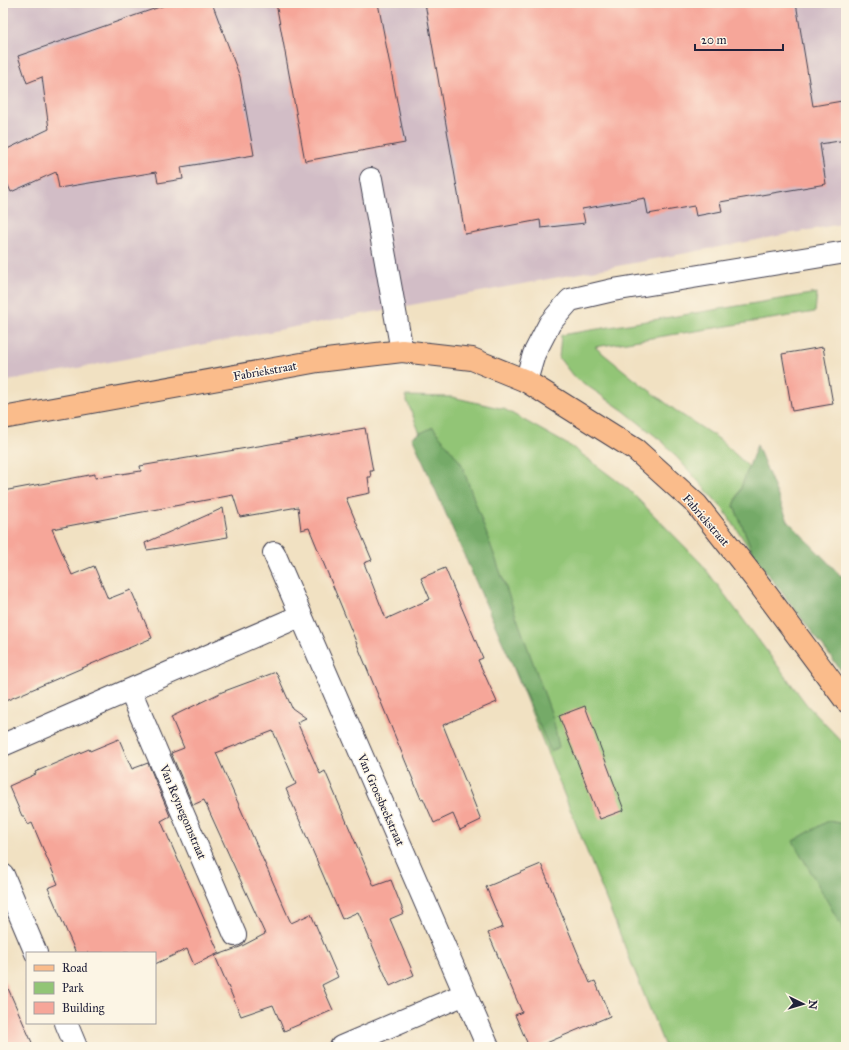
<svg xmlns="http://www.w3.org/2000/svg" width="849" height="1050" font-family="'IM FELL Great Primer',serif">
<rect width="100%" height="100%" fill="#fcf5e5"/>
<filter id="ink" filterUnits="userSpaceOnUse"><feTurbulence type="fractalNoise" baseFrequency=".025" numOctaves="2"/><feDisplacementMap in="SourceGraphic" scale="8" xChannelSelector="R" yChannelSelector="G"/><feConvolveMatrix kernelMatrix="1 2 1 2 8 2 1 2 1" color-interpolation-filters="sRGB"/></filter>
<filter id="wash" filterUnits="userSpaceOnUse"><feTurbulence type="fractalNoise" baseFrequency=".012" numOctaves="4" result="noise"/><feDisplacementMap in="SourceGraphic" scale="16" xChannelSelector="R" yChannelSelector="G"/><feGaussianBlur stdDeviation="0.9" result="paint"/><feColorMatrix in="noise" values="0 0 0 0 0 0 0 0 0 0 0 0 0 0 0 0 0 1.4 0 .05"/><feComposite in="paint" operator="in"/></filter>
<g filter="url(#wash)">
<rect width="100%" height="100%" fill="#f1e1c2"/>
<!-- industrial -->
<path fill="#d2bdc6" d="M 3,3 L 846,3 L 846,223 L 3,382 Z"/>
<!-- green -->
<path fill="#92c576" stroke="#5a7458" d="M 817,293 L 815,312 L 595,347 L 633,378 L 679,413 L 719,439 L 749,467 L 734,506 L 755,557 L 724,510 L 664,443 L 624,411 L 573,376 L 559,358 L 561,335 Z
M 405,396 L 452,397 L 504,409 L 572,447 L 628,489 L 701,563 L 807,705 L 846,746 L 846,1047 L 665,1047 Z"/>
<!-- forest -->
<path fill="#75aa67" stroke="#4c6651" d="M 433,427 L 461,463 L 553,718 L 559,747 L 551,752 L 412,437 Z
M 757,445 L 788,521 L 841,576 L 846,573 L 846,677 L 755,557 L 734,506 Z
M 828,821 L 846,824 L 846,934 L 793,841 Z"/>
<g id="blocks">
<!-- building -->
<path fill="#f6a699" d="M 171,3 L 212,3 L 240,77 L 254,155 L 181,167 L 183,179 L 158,183 L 156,172 L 59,188 L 56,172 L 11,192 L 3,174 L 3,151 L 49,129 L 42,77 L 27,83 L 18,56 Z
M 276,3 L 378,3 L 405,143 L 305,161 Z
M 425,3 L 796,3 L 813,106 L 842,101 L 846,126 L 846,140 L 820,144 L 826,184 L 720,202 L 722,211 L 696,216 L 694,206 L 648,214 L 645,198 L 582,209 L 585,223 L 541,228 L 540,220 L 465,234 Z
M 823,347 L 833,404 L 792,411 L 782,354 Z
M 365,428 L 373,471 L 370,471 L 371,477 L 368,477 L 370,493 L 346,498 L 372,560 L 364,563 L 386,619 L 430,599 L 421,578 L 445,568 L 483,658 L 478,660 L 497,702 L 443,725 L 481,820 L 460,830 L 453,814 L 434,823 L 423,798 L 421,799 L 309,528 L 301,530 L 298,507 L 240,517 L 233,495 L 52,529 L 72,575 L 94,566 L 108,599 L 131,590 L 152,638 L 3,702 L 3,491 L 95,474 L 95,478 L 141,471 L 140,466 Z
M 223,508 L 228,537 L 147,550 L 145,543 Z
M 276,672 L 292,708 L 306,718 L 297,722 L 320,774 L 325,771 L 374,886 L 391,880 L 404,913 L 390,919 L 414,975 L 390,986 L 358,912 L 342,919 L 286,789 L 296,784 L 273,731 L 216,753 L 291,923 L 311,914 L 338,977 L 322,985 L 333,1010 L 284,1031 L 273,1005 L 241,1016 L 215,956 L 240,947 L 265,934 L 204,800 L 193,805 L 171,753 L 184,748 L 171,717 L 222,692 Z
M 585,706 L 624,810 L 600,819 L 559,716 Z
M 119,739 L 132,769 L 148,763 L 170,816 L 161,821 L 219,953 L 194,965 L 187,949 L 155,964 L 155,953 L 76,953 L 48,888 L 58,884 L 32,823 L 28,825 L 24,816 L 22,816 L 9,786 L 36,774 L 35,772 L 89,749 L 90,751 Z
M 541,864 L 590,983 L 595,981 L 610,1016 L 537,1047 L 529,1047 L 515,1015 L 522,1012 L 488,933 L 503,927 L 486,887 Z
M 3,977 L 25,1027 L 34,1047 L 3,1047 Z"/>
</g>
</g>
<g filter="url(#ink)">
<use href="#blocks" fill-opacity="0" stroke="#413f4f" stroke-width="1"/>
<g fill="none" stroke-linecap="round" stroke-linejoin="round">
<!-- minor casing -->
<g stroke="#413f4f" stroke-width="24">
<path id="minor" d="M 371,179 L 402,351
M 526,381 L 534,354 L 550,323 L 570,300 L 613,290 L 846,252
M 274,553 L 488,1047
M 130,690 L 235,935
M 3,745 L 300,616
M 3,875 L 36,953
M 66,1023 L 76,1047
M 341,1047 L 465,994"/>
</g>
<!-- major casing -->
<g stroke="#413f4f" stroke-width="24">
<path id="major" d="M 3,418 L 318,361 L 402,351 L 472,359 L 526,381 L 636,450 L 697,505 L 756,580 L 846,701"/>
</g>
<!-- minor -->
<use href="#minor" stroke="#fff" stroke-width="22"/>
<!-- major -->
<use href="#major" stroke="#fabc8b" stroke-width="22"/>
</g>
</g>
<g text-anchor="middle" stroke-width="3" stroke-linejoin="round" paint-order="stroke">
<!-- street labels -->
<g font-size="12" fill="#22223b" stroke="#fcf5e5">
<text transform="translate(265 371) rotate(-10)" y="4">Fabriekstraat</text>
<text transform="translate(706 520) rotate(49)" y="4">Fabriekstraat</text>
<text transform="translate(381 800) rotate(66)" y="4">Van Groesbeekstraat</text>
<text transform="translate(183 812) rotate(67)" y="4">Van Reynegomstraat</text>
</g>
</g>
<!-- margin -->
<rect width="849" height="1050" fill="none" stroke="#fcf5e5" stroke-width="16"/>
<!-- legend -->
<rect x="26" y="952" width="130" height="72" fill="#fcf5e5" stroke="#a5a1a1"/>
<rect x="34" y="965" width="20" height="6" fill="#fabc8b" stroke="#a5a1a1"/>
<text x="62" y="972" font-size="12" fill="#22223b">Road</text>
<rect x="34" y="982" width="20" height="12" fill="#92c576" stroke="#a5a1a1"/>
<text x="62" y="992" font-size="12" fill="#22223b">Park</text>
<rect x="34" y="1002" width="20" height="12" fill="#f6a699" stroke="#a5a1a1"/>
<text x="62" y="1012" font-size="12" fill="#22223b">Building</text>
<!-- north arrow -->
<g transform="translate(803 1004) rotate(95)" stroke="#fcf5e5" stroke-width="3" paint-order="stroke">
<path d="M0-3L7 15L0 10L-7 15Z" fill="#22223b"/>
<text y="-6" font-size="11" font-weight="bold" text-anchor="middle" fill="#22223b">N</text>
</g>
<!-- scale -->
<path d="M695 44v6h88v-6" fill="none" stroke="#22223b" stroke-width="2"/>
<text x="701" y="44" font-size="12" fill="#22223b" stroke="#fcf5e5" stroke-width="3" paint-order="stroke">20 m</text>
</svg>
